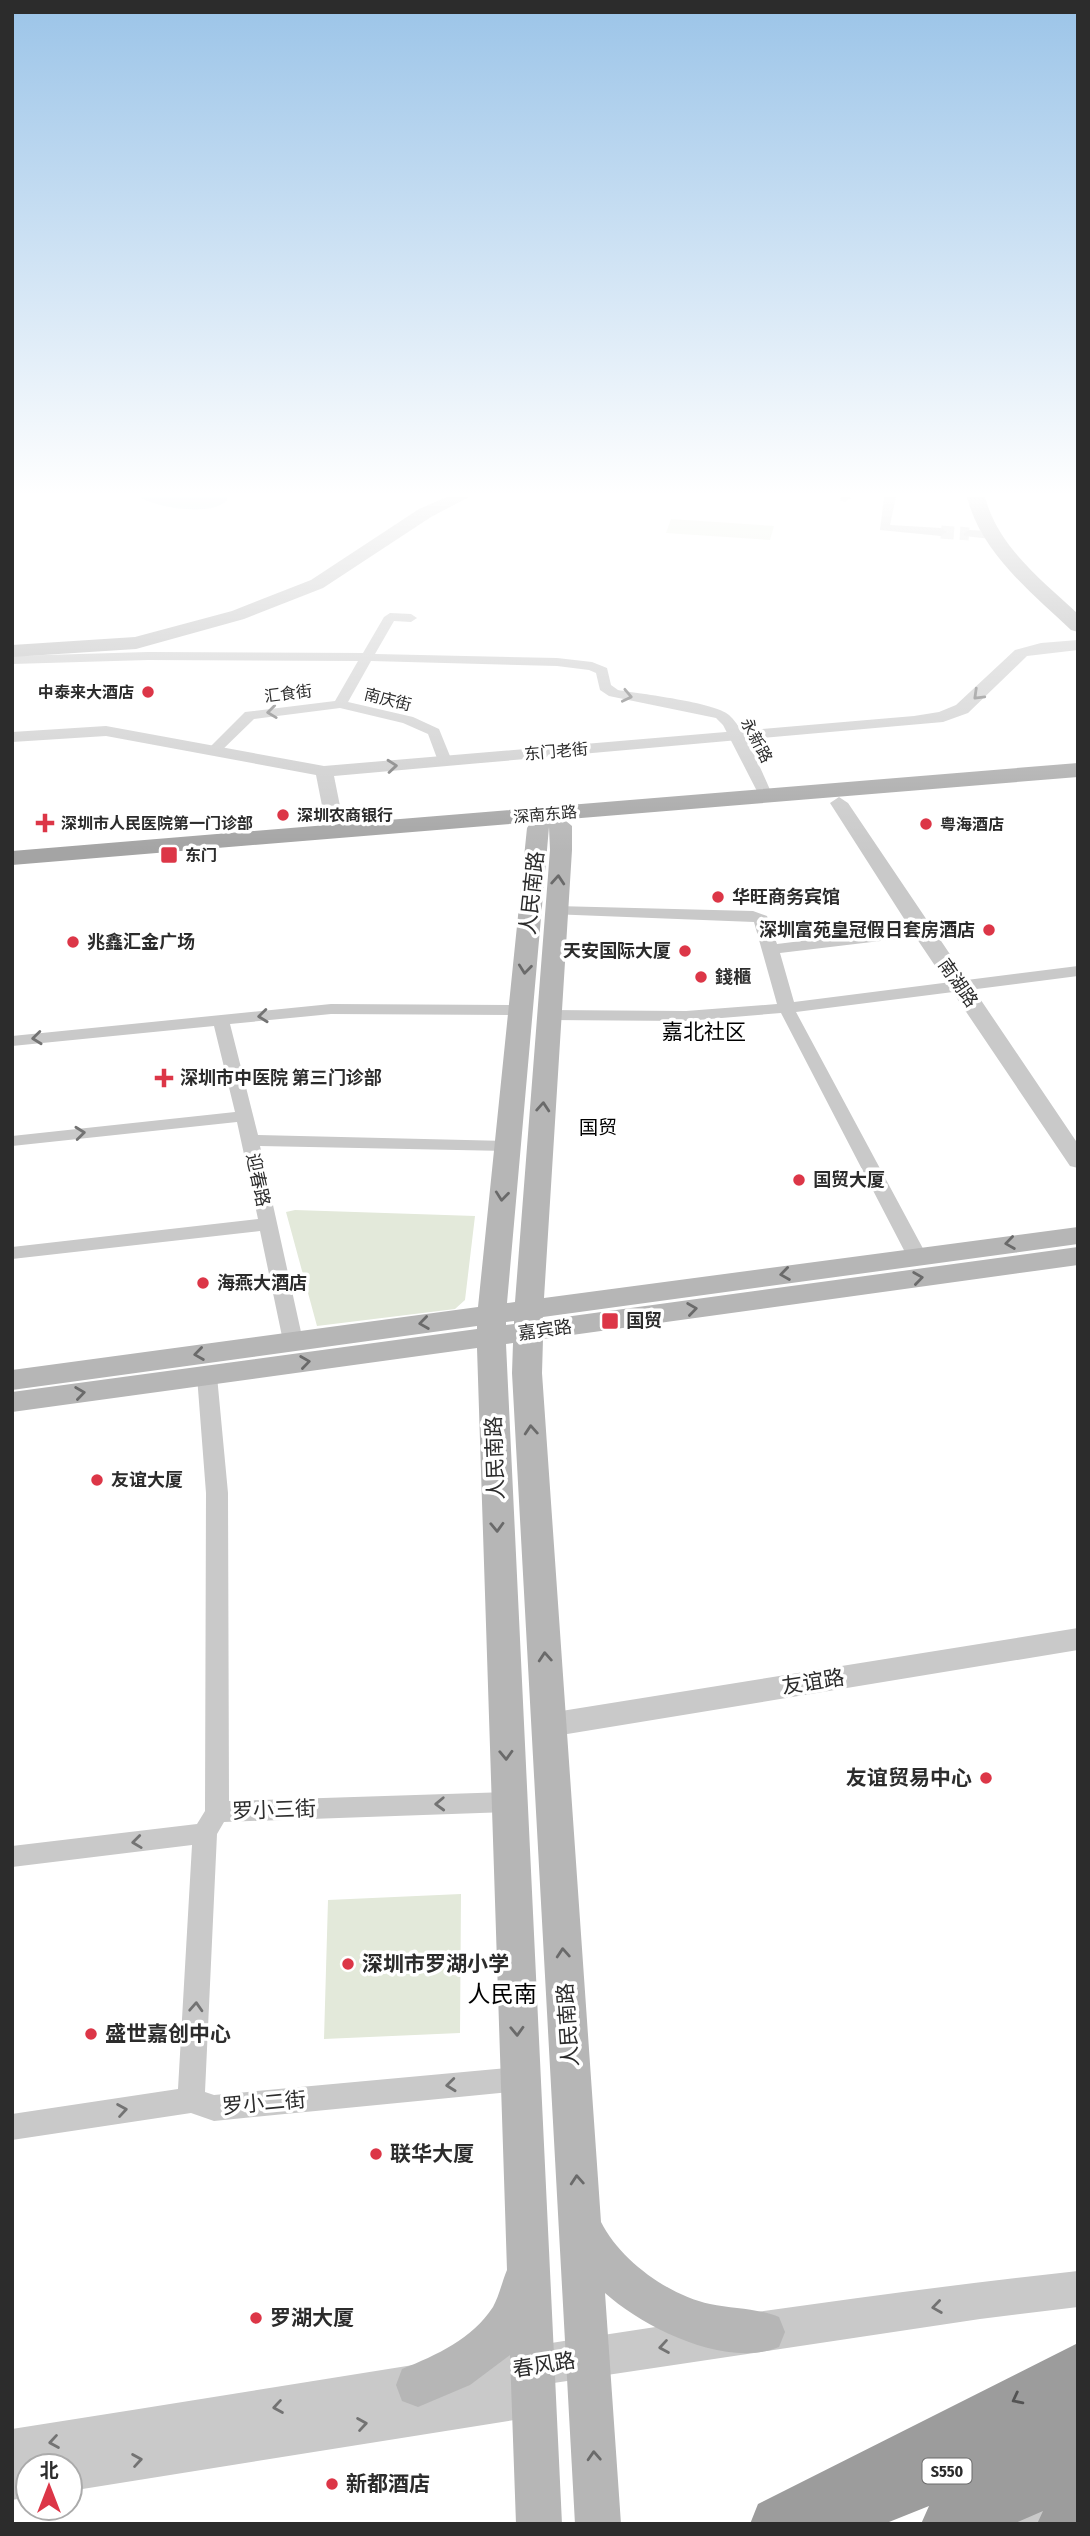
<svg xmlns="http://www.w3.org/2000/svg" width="1090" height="2536" font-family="'Fira Sans Condensed','Noto Sans SC',sans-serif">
<rect width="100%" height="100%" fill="#fff"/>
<!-- green -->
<path fill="#e3e9da" d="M 671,519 L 774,526 L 770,540 L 666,533 Z
M 295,1210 L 475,1216 L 465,1300 L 455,1309 L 317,1326 L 286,1212 Z
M 461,1894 L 460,2033 L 324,2039 L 328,1900 Z"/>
<!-- water -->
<path fill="#c7dde9" d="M 139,497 L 227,497 L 227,500 C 213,517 157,508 139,497 Z"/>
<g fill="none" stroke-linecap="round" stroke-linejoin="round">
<!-- minor-tunnel -->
<path stroke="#d5d5d5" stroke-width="13" stroke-dasharray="13 6" stroke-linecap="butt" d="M 941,532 L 969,534"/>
<!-- minor -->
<path fill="#c9c9c9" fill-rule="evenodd" d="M 840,497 L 852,497 L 845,502 L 841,501 Z
M 884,497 L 896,497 L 890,525 L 941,528 L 947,532 L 941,536 L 880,530 Z
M 969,530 L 991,531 L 997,535 L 991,539 L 965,536 L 963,534 Z
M 390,613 L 411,614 L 417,618 L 411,622 L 394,621 L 375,654 L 557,658 L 592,662 L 607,668 L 611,685 L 618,690 C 641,694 714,702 729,715 C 745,729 763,775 773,796 L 771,799 L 761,799 L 723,725 L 716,718 L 609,696 L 600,690 L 596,673 L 589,670 L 557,666 L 371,661 L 348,702 L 413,717 L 439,729 L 452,761 L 445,765 L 438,761 L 428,734 L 403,723 L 340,708 L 254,719 L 218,754 L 208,754 L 206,751 L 245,712 L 335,701 L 358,661 L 148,660 L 12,664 L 12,656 L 148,652 L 363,653 L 384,617 Z
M 556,906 L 753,911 L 767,916 L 777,944 L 922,926 L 930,931 L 922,936 L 780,953 L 794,1002 L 1078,966 L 1078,976 L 796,1012 L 927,1256 L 924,1260 L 910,1260 L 907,1256 L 781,1013 L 686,1021 L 549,1020 L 541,1015 L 549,1010 L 686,1011 L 777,1004 L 754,922 L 550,914 L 548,911 L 550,908 Z
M 331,1004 L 521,1005 L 529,1010 L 521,1015 L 331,1014 L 230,1024 L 258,1135 L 507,1141 L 516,1146 L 507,1151 L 260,1146 L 303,1341 L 300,1346 L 286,1346 L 283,1341 L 260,1231 L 12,1259 L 12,1247 L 258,1219 L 237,1122 L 12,1146 L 12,1136 L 235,1112 L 214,1026 L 12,1046 L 12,1036 Z
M 207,1369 L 214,1371 L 217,1376 L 228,1493 L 229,1801 L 508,1792 L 517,1795 L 520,1802 L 517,1809 L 508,1812 L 224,1822 L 217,1834 L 205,2092 L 214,2095 L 519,2067 L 529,2070 L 533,2079 L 529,2088 L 519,2091 L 214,2121 L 191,2113 L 12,2140 L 12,2114 L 178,2089 L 192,1845 L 12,1867 L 12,1846 L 197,1824 L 205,1811 L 206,1493 L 197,1376 L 200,1371 Z"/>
<!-- tertiary -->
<path fill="#c9c9c9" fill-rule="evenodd" d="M 1078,640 L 1078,650 L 1027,656 L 968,713 L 943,722 L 334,776 L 345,831 L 336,837 L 327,831 L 316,775 L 106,736 L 12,742 L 12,732 L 106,726 L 324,766 L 914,716 L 939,712 L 956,705 L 1015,650 L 1041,643 Z
M 839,797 L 848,803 L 1078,1144 L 1078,1168 L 1070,1166 L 917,939 L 830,803 Z
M 1078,1628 L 1078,1650 L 549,1737 L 538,1733 L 534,1725 L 538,1717 L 549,1713 Z
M 1078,2271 L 1078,2307 L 980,2319 L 547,2384 L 553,2397 L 547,2411 L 533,2417 L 70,2491 L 70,2466 L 52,2466 L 53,2462 L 44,2466 L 28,2466 L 28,2497 L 12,2500 L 12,2429 C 367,2374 721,2310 1078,2271 Z
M 1067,2472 L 1078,2476 L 1078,2509 L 1059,2524 L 1005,2524 C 1014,2500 1043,2481 1067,2472 Z"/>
<!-- secondary -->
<path fill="#b6b6b6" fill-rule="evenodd" d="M 447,497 L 469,497 L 431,517 L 323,588 L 244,619 L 136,649 L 12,657 L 12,645 L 135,637 L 232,611 L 311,580 L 419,509 Z
M 546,808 L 553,810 L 572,826 L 572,850 L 544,1298 L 1078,1227 L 1078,1244 L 543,1317 L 543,1320 L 1078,1247 L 1078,1265 L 543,1339 L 542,1373 L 601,2222 C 620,2260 668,2295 710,2304 C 733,2309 757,2308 779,2317 L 785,2332 L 779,2347 C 727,2369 644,2328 605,2293 L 621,2524 L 575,2524 L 512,1373 L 513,1343 L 506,1344 L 562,2524 L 516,2524 L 510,2355 L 470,2385 L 418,2407 L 402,2401 L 396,2385 L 402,2369 C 437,2355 472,2339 493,2307 C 499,2296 502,2282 507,2270 L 477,1348 L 12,1412 L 12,1392 L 477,1329 L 477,1326 L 12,1390 L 12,1370 L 478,1307 L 527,828 L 539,810 ZM 549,827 L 550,850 L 515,1302 L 507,1303 ZM 514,1321 L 514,1324 L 506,1325 L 506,1322 Z"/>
<!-- primary -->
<path fill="#a4a4a4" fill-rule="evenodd" d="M 967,497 L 985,497 C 998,547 1042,580 1078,614 L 1078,632 L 1071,630 C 1031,592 981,553 967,497 Z
M 1078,763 L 1078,777 L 12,865 L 12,851 Z"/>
<!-- trunk -->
<path fill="#9c9c9c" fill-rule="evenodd" d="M 1078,2343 L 1078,2524 L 1037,2524 L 1043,2511 L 1013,2524 L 921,2524 L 929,2506 L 884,2524 L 750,2524 L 758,2504 Z"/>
</g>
<!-- one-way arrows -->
<defs><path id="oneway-chevron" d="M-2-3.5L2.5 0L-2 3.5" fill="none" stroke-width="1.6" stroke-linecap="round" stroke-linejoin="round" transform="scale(1.75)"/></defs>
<g stroke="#737373">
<use href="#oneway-chevron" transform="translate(978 695) rotate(136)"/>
<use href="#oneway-chevron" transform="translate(627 696) rotate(12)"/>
<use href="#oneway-chevron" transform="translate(272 712) rotate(173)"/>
<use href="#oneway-chevron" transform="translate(392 766) rotate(-5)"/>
<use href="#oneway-chevron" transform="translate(263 1016) rotate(174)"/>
<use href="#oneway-chevron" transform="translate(37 1038) rotate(174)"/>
<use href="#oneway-chevron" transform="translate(80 1133) rotate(-6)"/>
<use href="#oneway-chevron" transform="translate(440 1804) rotate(178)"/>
<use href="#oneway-chevron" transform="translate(137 1842) rotate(173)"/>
<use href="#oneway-chevron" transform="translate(196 2007) rotate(-87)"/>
<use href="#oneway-chevron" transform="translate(451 2085) rotate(174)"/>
<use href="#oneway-chevron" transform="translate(122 2110) rotate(-9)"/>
<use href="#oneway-chevron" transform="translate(937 2307) rotate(172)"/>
<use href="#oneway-chevron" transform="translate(664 2347) rotate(171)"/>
<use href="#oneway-chevron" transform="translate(278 2407) rotate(171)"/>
<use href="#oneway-chevron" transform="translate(362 2424) rotate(-9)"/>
<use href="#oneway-chevron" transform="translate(54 2442) rotate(171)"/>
<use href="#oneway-chevron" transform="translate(137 2460) rotate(-9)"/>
</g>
<g stroke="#6a6a6a">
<use href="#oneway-chevron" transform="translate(558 880) rotate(-86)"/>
<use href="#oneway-chevron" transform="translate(525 969) rotate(96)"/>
<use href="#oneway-chevron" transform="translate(543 1107) rotate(-86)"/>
<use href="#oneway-chevron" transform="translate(502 1196) rotate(96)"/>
<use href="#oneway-chevron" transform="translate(1010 1243) rotate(172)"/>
<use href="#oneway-chevron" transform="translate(785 1274) rotate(172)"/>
<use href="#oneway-chevron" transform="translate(918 1278) rotate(-8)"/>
<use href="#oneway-chevron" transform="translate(692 1309) rotate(-8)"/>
<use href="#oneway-chevron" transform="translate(424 1323) rotate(172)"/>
<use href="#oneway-chevron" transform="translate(199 1354) rotate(172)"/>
<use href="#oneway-chevron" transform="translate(305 1362) rotate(-8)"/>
<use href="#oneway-chevron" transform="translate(80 1393) rotate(-8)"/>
<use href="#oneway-chevron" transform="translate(531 1430) rotate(-94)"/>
<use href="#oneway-chevron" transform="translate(497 1527) rotate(88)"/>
<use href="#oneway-chevron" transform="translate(545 1657) rotate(-94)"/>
<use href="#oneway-chevron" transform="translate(506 1755) rotate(88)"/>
<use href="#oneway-chevron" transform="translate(563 1953) rotate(-94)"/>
<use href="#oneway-chevron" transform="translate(517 2031) rotate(88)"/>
<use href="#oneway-chevron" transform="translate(577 2180) rotate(-94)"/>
<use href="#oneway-chevron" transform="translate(594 2456) rotate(-93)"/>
</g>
<use stroke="#535353" href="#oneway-chevron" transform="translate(1017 2399) rotate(153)"/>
<!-- sky -->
<linearGradient id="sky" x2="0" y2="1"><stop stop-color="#9bc4e8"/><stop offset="0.58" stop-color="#fff"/><stop offset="1" stop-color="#fff" stop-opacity="0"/></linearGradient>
<rect width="1090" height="852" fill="url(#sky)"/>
<!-- markers -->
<g fill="#dc3647" stroke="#fff" stroke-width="2.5">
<circle cx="148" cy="692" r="7"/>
<circle cx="283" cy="815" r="7"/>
<path d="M41.5 812.5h7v7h7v7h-7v7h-7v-7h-7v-7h7z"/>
<circle cx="926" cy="824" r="7"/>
<rect x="160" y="846" width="18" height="18" rx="3.5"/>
<circle cx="718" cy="897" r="7"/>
<circle cx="989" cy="930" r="7"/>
<circle cx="73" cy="942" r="7"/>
<circle cx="685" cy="951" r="7"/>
<circle cx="701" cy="977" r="7"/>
<path d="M160.5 1067.5h7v7h7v7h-7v7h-7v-7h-7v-7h7z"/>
<circle cx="799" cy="1180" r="7"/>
<circle cx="203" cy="1283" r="7"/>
<rect x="601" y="1312" width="18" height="18" rx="3.5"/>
<circle cx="97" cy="1480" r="7"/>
<circle cx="986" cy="1778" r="7"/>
<circle cx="348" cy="1964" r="7"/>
<circle cx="91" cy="2034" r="7"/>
<circle cx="376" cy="2154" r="7"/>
<circle cx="256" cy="2318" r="7"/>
<circle cx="332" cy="2484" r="7"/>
</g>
<g text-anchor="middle" stroke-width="7" stroke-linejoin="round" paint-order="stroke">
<!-- far-poi labels -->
<g font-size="16" font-weight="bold" fill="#2c2c2c" stroke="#fff" text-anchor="start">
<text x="134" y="698" text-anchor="end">中泰来大酒店</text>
<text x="297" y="821">深圳农商银行</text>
<text x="61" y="829">深圳市人民医院第一门诊部</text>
<text x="940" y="830">粤海酒店</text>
<text x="185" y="861">东门</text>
</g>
<!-- far-street labels -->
<g font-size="16" fill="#2c2c2c" stroke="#fff">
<text transform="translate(288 693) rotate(-7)" y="6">汇食街</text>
<text transform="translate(388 699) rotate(14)" y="6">南庆街</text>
<text transform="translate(757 740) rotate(62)" y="6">永新路</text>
<text transform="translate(556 751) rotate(-5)" y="6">东门老街</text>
<text transform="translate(545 814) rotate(-5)" y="6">深南东路</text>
</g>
<!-- shield labels -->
<rect fill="#fff" stroke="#6b6b6b" stroke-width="2" x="922.5" y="2458.5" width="49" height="25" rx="5"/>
<g font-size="16" font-weight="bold" fill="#2c2c2c">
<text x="947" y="2477">S550</text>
</g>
<!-- poi labels -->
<g font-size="18" font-weight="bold" fill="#2c2c2c" stroke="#fff" text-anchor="start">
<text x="732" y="903">华旺商务宾馆</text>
<text x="975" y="936" text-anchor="end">深圳富苑皇冠假日套房酒店</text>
<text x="87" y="948">兆鑫汇金广场</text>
<text x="671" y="957" text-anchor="end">天安国际大厦</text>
<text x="715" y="983">錢櫃</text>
<text x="180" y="1084">深圳市中医院 第三门诊部</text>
<text x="813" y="1186">国贸大厦</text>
<text x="217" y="1289">海燕大酒店</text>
<text x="626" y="1327">国贸</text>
<text x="111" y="1486">友谊大厦</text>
</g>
<!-- street labels -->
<g font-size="18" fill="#2c2c2c" stroke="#fff">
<text transform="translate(958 983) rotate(55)" y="6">南湖路</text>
<text transform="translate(258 1180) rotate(78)" y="6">迎春路</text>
<text transform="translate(545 1330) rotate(-8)" y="6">嘉宾路</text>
</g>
<!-- neighbourhood labels -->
<g font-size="19" fill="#000" stroke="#fff">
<text x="598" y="1134">国贸</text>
</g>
<!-- near-street labels -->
<g font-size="21" fill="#2c2c2c" stroke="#fff">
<text transform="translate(532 893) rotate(-84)" y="7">人民南路</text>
<text transform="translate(495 1458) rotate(-92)" y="7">人民南路</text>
<text transform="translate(813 1682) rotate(-9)" y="7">友谊路</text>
<text transform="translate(274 1810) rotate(-2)" y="7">罗小三街</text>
<text transform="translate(568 2025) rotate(-94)" y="7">人民南路</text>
<text transform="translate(264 2103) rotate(-5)" y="7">罗小二街</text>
<text transform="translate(544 2365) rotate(-9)" y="7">春风路</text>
</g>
<!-- quarter labels -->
<g font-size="21" fill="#000" stroke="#fff">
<text x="704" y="1039">嘉北社区</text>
</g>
<!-- near-poi labels -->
<g font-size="21" font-weight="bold" fill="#2c2c2c" stroke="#fff" text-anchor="start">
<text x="972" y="1785" text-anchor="end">友谊贸易中心</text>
<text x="362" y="1971">深圳市罗湖小学</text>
<text x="105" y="2041">盛世嘉创中心</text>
<text x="390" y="2161">联华大厦</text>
<text x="270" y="2325">罗湖大厦</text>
<text x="346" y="2491">新都酒店</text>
</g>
<!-- near-neighbourhood labels -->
<g font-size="23" fill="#000" stroke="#fff">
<text x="502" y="2002">人民南</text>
</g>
</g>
<!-- border -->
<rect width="1090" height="2536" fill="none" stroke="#2c2c2c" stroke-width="28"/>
<!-- north arrow -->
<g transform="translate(49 2487)"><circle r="33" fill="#ffffff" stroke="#ababab" stroke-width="2"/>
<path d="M0-5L12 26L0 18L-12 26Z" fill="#dc3647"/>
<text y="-10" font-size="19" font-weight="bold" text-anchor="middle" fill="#2c2c2c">北</text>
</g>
</svg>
